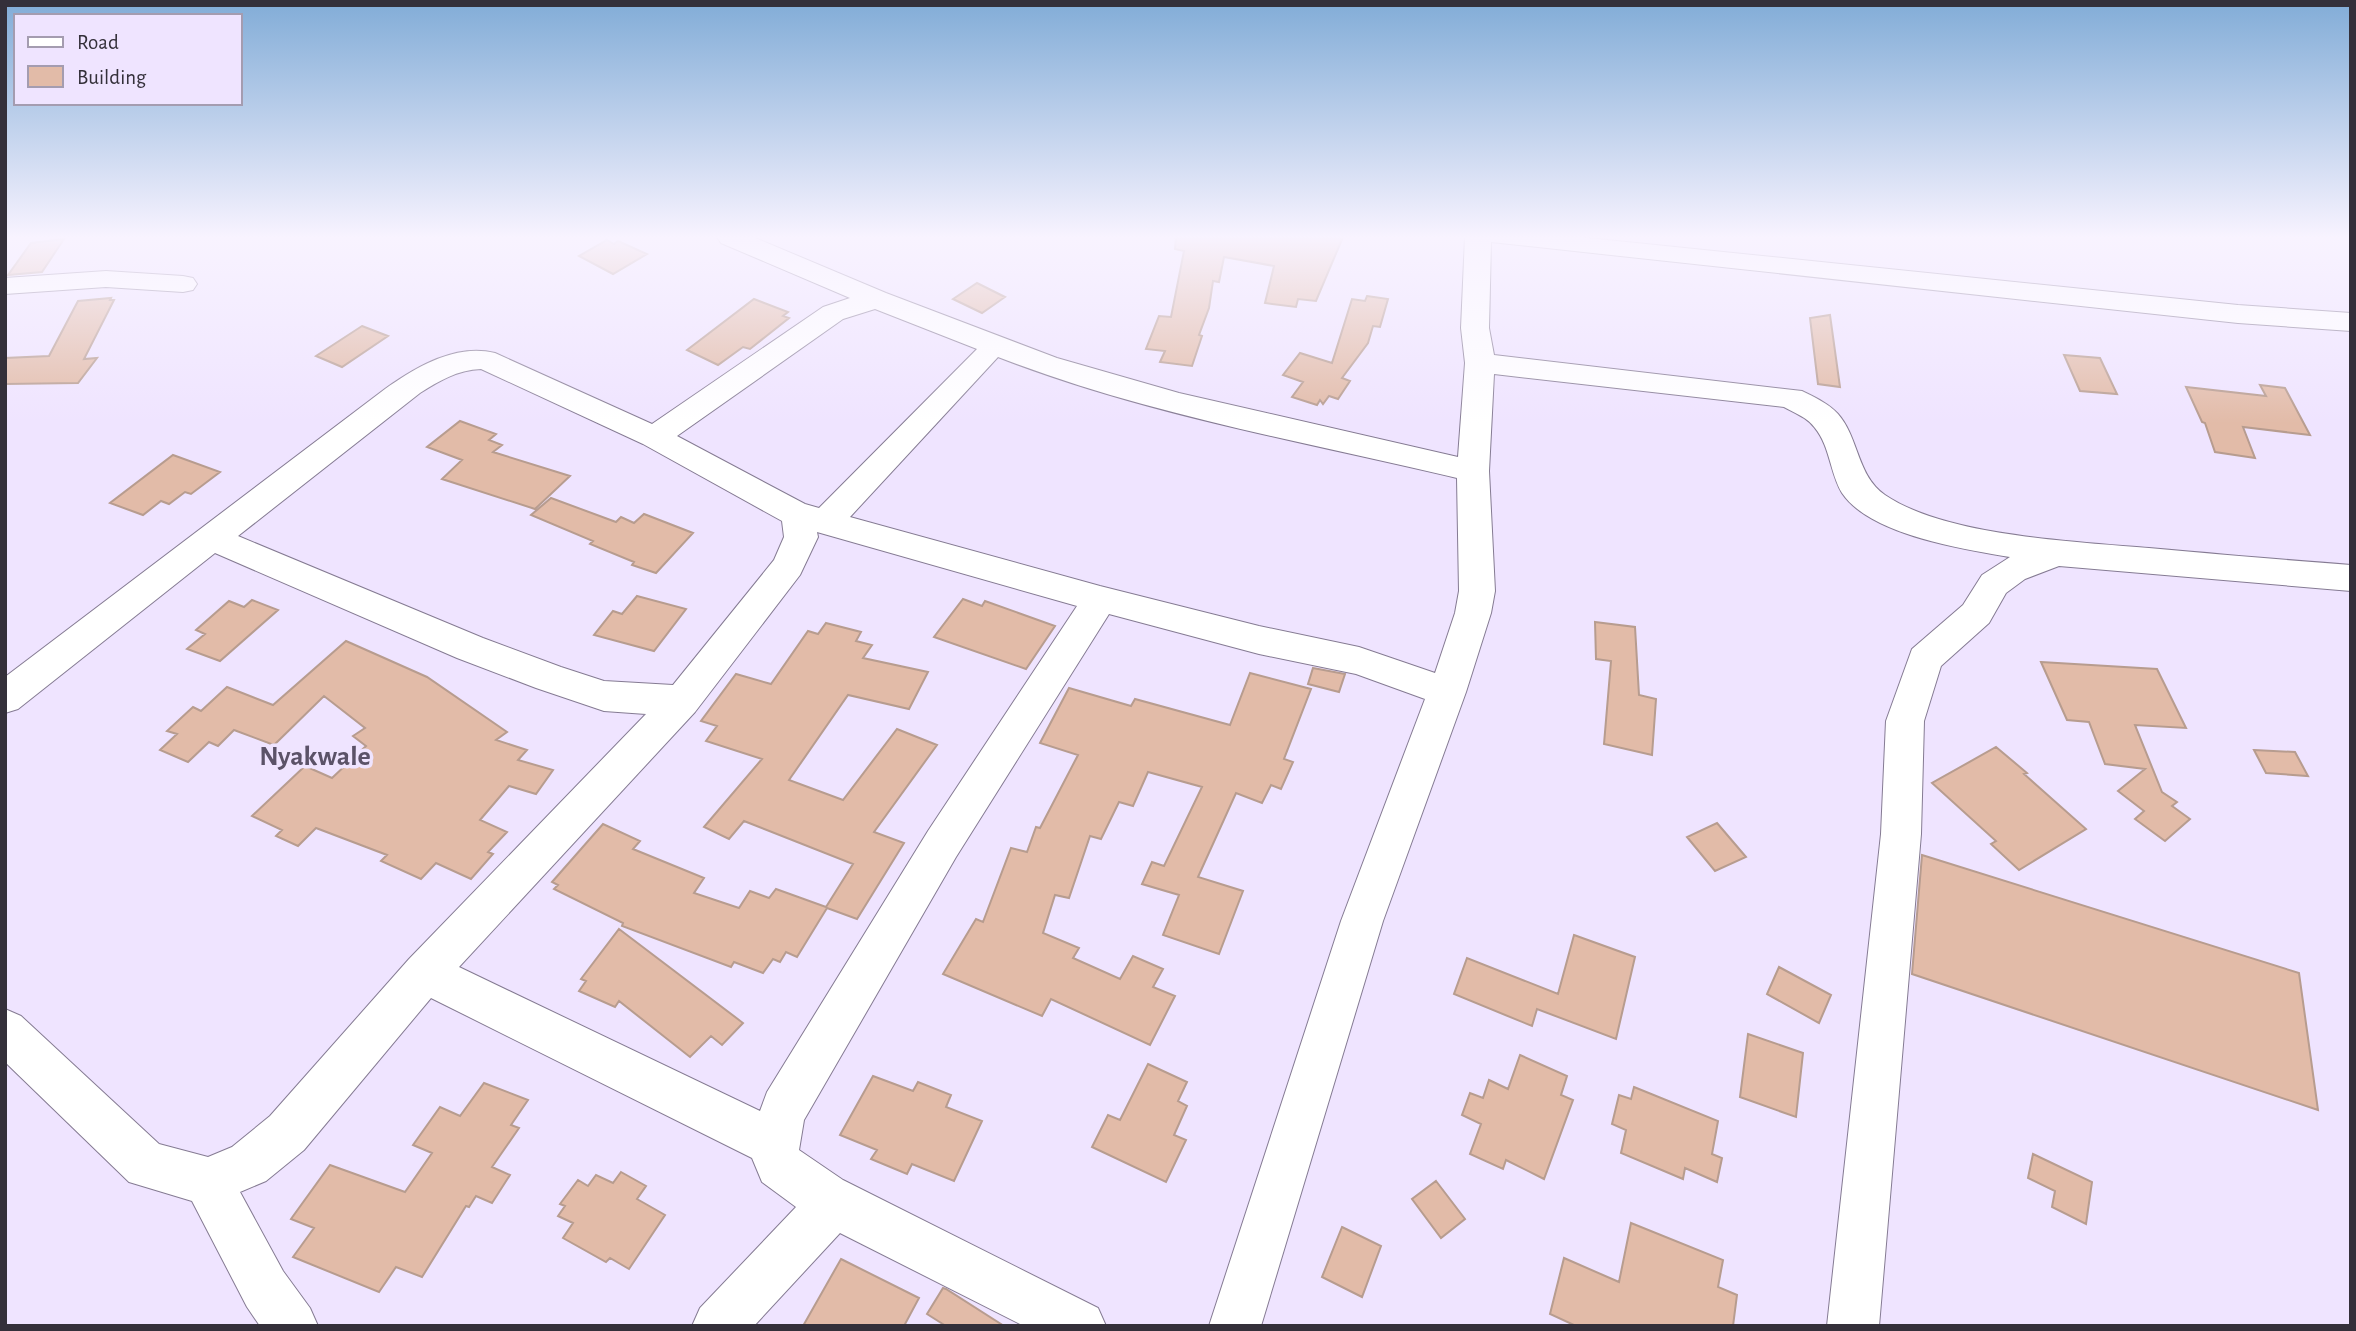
<svg xmlns="http://www.w3.org/2000/svg" width="2356" height="1331" font-family="'Alegreya Sans',sans-serif">
<rect width="100%" height="100%" fill="#efe4ff"/>
<!-- building -->
<path fill="#e2bba8" stroke="#b79c8f" stroke-width="2" d="M 1176,237 L 1343,237 L 1316,301 L 1298,299 L 1296,307 L 1265,303 L 1274,266 L 1224,257 L 1219,282 L 1213,281 L 1209,308 L 1199,335 L 1202,336 L 1192,366 L 1160,362 L 1165,351 L 1146,349 L 1159,316 L 1171,317 L 1184,251 L 1175,249 Z
M 64,239 L 42,272 L 8,275 L 31,243 Z
M 607,240 L 614,244 L 618,241 L 647,254 L 613,274 L 579,256 Z
M 977,283 L 1005,297 L 982,313 L 953,299 Z
M 1367,296 L 1388,299 L 1380,327 L 1373,326 L 1368,343 L 1342,378 L 1350,381 L 1338,399 L 1329,396 L 1323,404 L 1320,400 L 1317,405 L 1292,397 L 1303,382 L 1283,375 L 1300,353 L 1332,363 L 1352,299 L 1365,301 Z
M 111,298 L 110,300 L 114,300 L 84,359 L 97,358 L 78,383 L 5,384 L 5,358 L 49,356 L 78,301 Z
M 754,299 L 788,312 L 783,316 L 789,318 L 750,349 L 743,347 L 718,365 L 687,350 Z
M 1830,315 L 1840,387 L 1818,384 L 1810,318 Z
M 362,326 L 388,336 L 342,367 L 316,356 Z
M 2064,355 L 2100,358 L 2117,394 L 2080,391 Z
M 2260,385 L 2285,388 L 2310,435 L 2243,427 L 2255,458 L 2215,452 L 2205,423 L 2202,422 L 2186,387 L 2266,396 Z
M 460,421 L 496,434 L 489,440 L 502,445 L 493,452 L 570,476 L 535,509 L 442,479 L 462,460 L 427,447 Z
M 173,455 L 220,472 L 191,494 L 185,492 L 169,504 L 161,501 L 143,515 L 110,503 Z
M 551,498 L 616,522 L 621,517 L 634,523 L 644,514 L 693,533 L 656,573 L 632,565 L 634,562 L 590,544 L 593,541 L 531,515 Z
M 637,596 L 686,609 L 654,651 L 594,635 L 613,611 L 622,614 Z
M 963,599 L 982,606 L 985,601 L 1055,626 L 1026,669 L 934,637 Z
M 252,600 L 278,610 L 220,661 L 187,649 L 205,634 L 196,630 L 229,601 L 244,607 Z
M 1595,622 L 1635,627 L 1639,695 L 1656,699 L 1652,755 L 1604,744 L 1611,661 L 1596,659 Z
M 826,623 L 861,632 L 856,641 L 872,645 L 863,658 L 928,672 L 909,709 L 848,695 L 789,780 L 843,800 L 897,729 L 937,745 L 874,832 L 904,843 L 857,919 L 827,908 L 797,957 L 786,952 L 780,962 L 773,959 L 763,973 L 734,962 L 731,967 L 622,926 L 623,923 L 554,889 L 558,885 L 552,882 L 603,824 L 640,841 L 633,849 L 704,878 L 694,893 L 739,908 L 750,891 L 769,898 L 776,889 L 826,907 L 853,864 L 744,821 L 729,839 L 704,827 L 762,759 L 706,741 L 717,726 L 701,721 L 736,674 L 771,684 L 808,631 L 818,634 Z
M 346,641 L 427,677 L 507,732 L 496,740 L 527,750 L 518,760 L 553,770 L 536,794 L 509,786 L 480,820 L 507,832 L 488,852 L 493,854 L 471,879 L 436,863 L 421,879 L 381,861 L 387,855 L 316,828 L 298,846 L 276,836 L 282,830 L 252,816 L 305,766 L 332,778 L 366,746 L 353,736 L 365,728 L 324,696 L 274,745 L 234,730 L 218,746 L 209,742 L 188,762 L 160,750 L 177,734 L 167,731 L 193,707 L 201,711 L 227,687 L 273,705 Z
M 2041,662 L 2157,669 L 2186,728 L 2135,725 L 2162,792 L 2177,802 L 2172,806 L 2190,819 L 2165,841 L 2135,819 L 2144,811 L 2118,791 L 2145,769 L 2105,764 L 2089,722 L 2067,720 Z
M 1313,668 L 1345,674 L 1339,692 L 1308,684 Z
M 1250,673 L 1311,689 L 1284,759 L 1293,762 L 1281,789 L 1271,785 L 1262,803 L 1236,793 L 1198,877 L 1243,891 L 1219,954 L 1163,935 L 1179,895 L 1142,884 L 1152,862 L 1164,866 L 1202,787 L 1148,772 L 1133,806 L 1119,802 L 1101,839 L 1090,836 L 1069,898 L 1055,895 L 1043,933 L 1079,948 L 1073,958 L 1120,979 L 1133,956 L 1163,969 L 1153,987 L 1175,996 L 1150,1045 L 1051,999 L 1042,1016 L 943,974 L 976,919 L 983,922 L 1011,848 L 1027,852 L 1036,827 L 1040,828 L 1078,755 L 1040,743 L 1069,688 L 1131,706 L 1135,699 L 1230,725 Z
M 1996,747 L 2027,773 L 2024,774 L 2086,829 L 2019,870 L 1991,844 L 1996,841 L 1932,783 Z
M 2254,750 L 2295,752 L 2308,776 L 2266,773 Z
M 1717,823 L 1746,857 L 1715,871 L 1687,837 Z
M 1922,855 L 2299,973 L 2318,1110 L 1912,974 Z
M 619,929 L 743,1023 L 722,1045 L 711,1036 L 690,1057 L 619,1001 L 615,1007 L 579,991 L 586,981 L 581,979 Z
M 1574,935 L 1635,957 L 1616,1039 L 1537,1009 L 1532,1026 L 1454,994 L 1467,958 L 1558,994 Z
M 1779,967 L 1831,995 L 1819,1023 L 1767,994 Z
M 1748,1034 L 1803,1053 L 1796,1117 L 1740,1097 Z
M 1520,1055 L 1567,1076 L 1561,1095 L 1573,1100 L 1544,1179 L 1506,1160 L 1503,1169 L 1470,1154 L 1481,1124 L 1462,1115 L 1470,1093 L 1483,1098 L 1489,1080 L 1508,1089 Z
M 1148,1064 L 1187,1082 L 1178,1101 L 1187,1106 L 1174,1135 L 1186,1140 L 1166,1182 L 1092,1147 L 1108,1115 L 1120,1120 Z
M 873,1076 L 913,1091 L 918,1082 L 951,1095 L 946,1107 L 982,1121 L 954,1181 L 912,1164 L 907,1174 L 871,1159 L 877,1150 L 840,1135 Z
M 484,1083 L 528,1100 L 511,1125 L 519,1128 L 492,1167 L 510,1175 L 492,1203 L 476,1196 L 469,1207 L 466,1206 L 422,1277 L 396,1267 L 379,1292 L 293,1257 L 314,1228 L 291,1219 L 330,1165 L 405,1192 L 432,1153 L 413,1145 L 440,1107 L 460,1116 Z
M 1634,1087 L 1718,1121 L 1712,1154 L 1722,1158 L 1717,1182 L 1685,1168 L 1683,1179 L 1621,1153 L 1626,1130 L 1612,1124 L 1619,1095 L 1631,1099 Z
M 2033,1154 L 2092,1182 L 2086,1224 L 2052,1207 L 2055,1191 L 2028,1178 Z
M 621,1172 L 646,1186 L 637,1199 L 665,1215 L 629,1269 L 610,1258 L 606,1262 L 563,1238 L 573,1223 L 558,1216 L 565,1206 L 560,1204 L 578,1180 L 588,1186 L 596,1175 L 613,1183 Z
M 1436,1181 L 1465,1219 L 1441,1238 L 1412,1199 Z
M 1631,1223 L 1723,1260 L 1718,1287 L 1737,1295 L 1733,1326 L 1576,1326 L 1550,1314 L 1564,1258 L 1619,1282 Z
M 1342,1227 L 1381,1246 L 1362,1297 L 1322,1277 Z
M 841,1259 L 919,1298 L 904,1326 L 803,1326 Z
M 943,1288 L 946,1289 L 1004,1326 L 946,1326 L 927,1314 Z"/>
<g fill="none" stroke-linecap="round" stroke-linejoin="round">
<!-- minor casing -->
<g stroke="#857b93" stroke-width="2">
<path id="minor" d="M 717,237 L 753,237 L 886,293 L 1057,358 L 1179,393 L 1458,457 L 1465,363 L 1461,328 L 1465,237 L 1578,237 L 2238,305 L 2351,313 L 2351,331 L 2238,323 L 1491,242 L 1489,328 L 1494,355 L 1802,391 C 1814,397 1828,403 1838,414 C 1859,438 1857,476 1885,495 C 1945,536 2076,542 2149,548 C 2216,554 2283,560 2351,565 L 2351,591 L 2059,566 L 2025,579 L 2006,593 L 1989,623 L 1941,666 L 1924,721 L 1921,834 L 1879,1326 L 1827,1326 L 1881,834 L 1886,721 L 1912,649 L 1963,605 L 1982,575 L 2010,557 C 1963,549 1870,535 1842,493 C 1830,473 1830,446 1815,428 C 1808,418 1795,413 1784,407 L 1494,374 L 1489,471 L 1495,591 L 1491,613 L 1466,692 L 1383,921 L 1261,1326 L 1209,1326 L 1341,921 L 1425,699 L 1356,674 L 1259,654 L 1109,614 L 956,857 L 804,1120 L 799,1150 L 843,1180 L 1098,1308 L 1106,1326 L 1024,1326 L 840,1233 L 754,1326 L 692,1326 L 700,1308 L 796,1207 L 762,1182 L 752,1158 L 431,998 L 304,1150 L 266,1181 L 240,1192 L 283,1271 L 310,1308 L 318,1326 L 260,1326 L 247,1307 L 192,1201 L 129,1182 L 5,1062 L 5,1009 L 21,1016 L 159,1144 L 208,1157 L 232,1147 L 270,1116 L 409,959 L 646,714 L 604,711 L 536,688 L 457,658 L 215,553 L 18,709 L 5,713 L 5,677 L 385,389 C 416,367 456,343 495,353 L 652,424 L 823,307 L 850,298 L 721,243 ZM 875,309 L 977,349 L 819,508 L 805,504 L 677,436 L 843,319 ZM 998,357 C 1144,414 1305,442 1457,478 L 1459,591 L 1455,613 L 1435,673 L 1359,647 L 1259,626 L 1100,586 L 850,517 ZM 481,369 L 643,444 L 782,521 L 784,537 L 774,560 L 673,685 L 604,681 L 561,667 L 483,638 L 238,536 L 420,393 C 439,381 457,370 481,369 ZM 817,532 L 1077,606 L 928,831 L 767,1092 L 760,1111 L 459,967 L 695,712 L 800,575 L 818,537 Z
M 106,271 L 183,276 L 193,278 L 197,284 L 193,290 L 183,292 L 106,287 L 5,294 L 5,278 Z"/>
</g>
<!-- minor -->
<use href="#minor" fill="#fff" fill-rule="evenodd"/>
</g>
<!-- sky -->
<linearGradient id="sky" x2="0" y2="1"><stop stop-color="#81acd7"/><stop offset="0.56" stop-color="#f8f3ff"/><stop offset="1" stop-color="#f8f3ff" stop-opacity="0"/></linearGradient>
<rect width="2356" height="423" fill="url(#sky)"/>
<g text-anchor="middle" stroke-width="7" stroke-linejoin="round" paint-order="stroke">
<!-- quarter labels -->
<g font-size="28" font-weight="bold" fill="#5b5268" stroke="#efe4ff">
<text x="315" y="765">Nyakwale</text>
</g>
</g>
<!-- border -->
<rect width="2356" height="1331" fill="none" stroke="#34303a" stroke-width="14"/>
<!-- legend -->
<rect x="14" y="14" width="228" height="91" fill="#efe4ff" stroke="#a49cb0" stroke-width="2"/>
<rect x="28" y="37" width="35" height="10" fill="#ffffff" stroke="#a49cb0" stroke-width="2"/>
<text x="77" y="49" font-size="21" fill="#34303a">Road</text>
<rect x="28" y="66" width="35" height="21" fill="#e2bba8" stroke="#a49cb0" stroke-width="2"/>
<text x="77" y="84" font-size="21" fill="#34303a">Building</text>
</svg>
